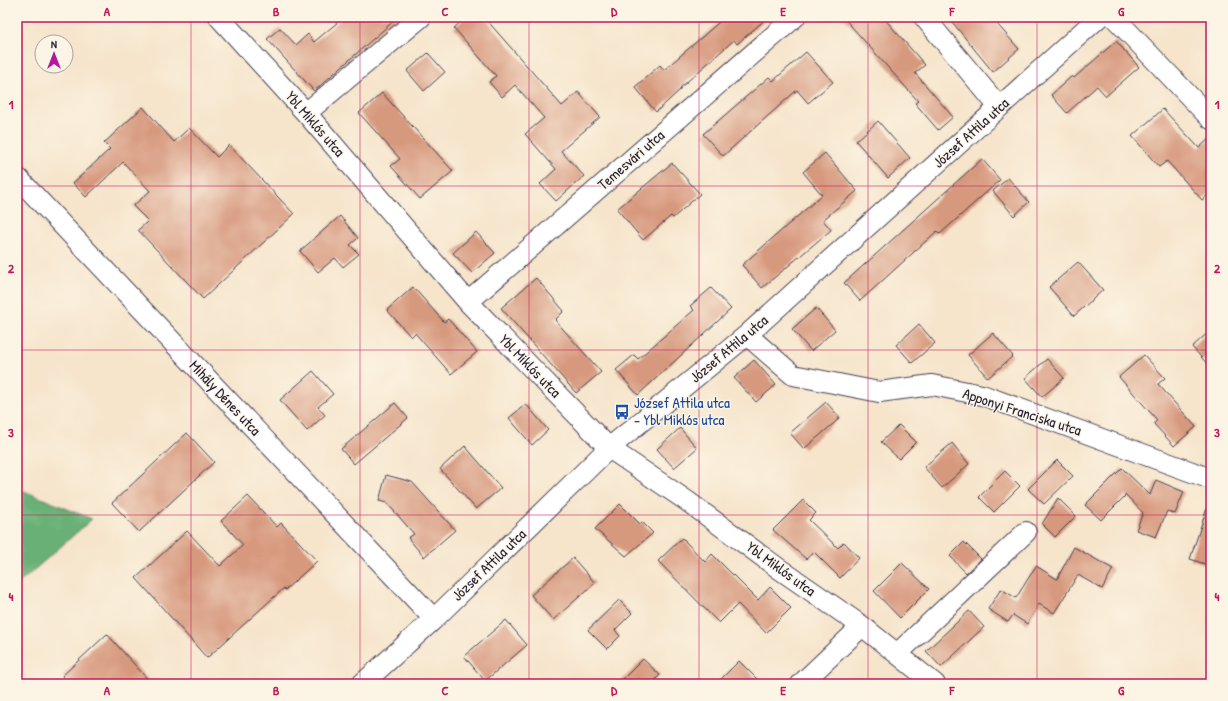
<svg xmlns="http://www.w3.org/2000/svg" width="1228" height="701" font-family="'Patrick Hand',sans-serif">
<rect width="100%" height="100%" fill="#fcf5e5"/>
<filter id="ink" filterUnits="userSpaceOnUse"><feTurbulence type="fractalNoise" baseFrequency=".025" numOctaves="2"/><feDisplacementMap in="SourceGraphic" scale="8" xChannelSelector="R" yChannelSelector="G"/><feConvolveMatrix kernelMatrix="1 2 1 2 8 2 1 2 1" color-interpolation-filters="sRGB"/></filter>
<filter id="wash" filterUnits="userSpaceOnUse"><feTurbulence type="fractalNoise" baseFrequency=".012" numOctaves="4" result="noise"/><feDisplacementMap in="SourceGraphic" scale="16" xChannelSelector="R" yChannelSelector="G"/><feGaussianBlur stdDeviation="0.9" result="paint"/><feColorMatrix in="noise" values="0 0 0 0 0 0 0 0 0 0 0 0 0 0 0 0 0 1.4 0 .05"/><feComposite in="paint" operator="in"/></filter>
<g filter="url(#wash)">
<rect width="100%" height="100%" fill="#f6e4cb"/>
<!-- forest -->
<path fill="#68b076" stroke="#456958" d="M 17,488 L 92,519 L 17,585 Z"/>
<g id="blocks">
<!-- building -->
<path fill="#d7997e" d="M 344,17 L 398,17 L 314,91 L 267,39 L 280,28 L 296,45 L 308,34 L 314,42 Z
M 466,17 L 484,17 L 562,106 L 578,92 L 600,117 L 561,151 L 584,176 L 556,201 L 540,184 L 556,169 L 525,134 L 544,118 L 515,85 L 502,97 L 489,82 L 496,76 L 454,28 Z
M 725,17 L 768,17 L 737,44 L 734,40 L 680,88 L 681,89 L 656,112 L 635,87 L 660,65 L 664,70 Z
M 843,17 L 883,17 L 925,65 L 915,73 L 953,117 L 938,130 L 915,103 L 918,101 Z
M 948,17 L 991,17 L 1019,49 L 993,72 Z
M 1116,41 L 1139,67 L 1106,96 L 1097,86 L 1067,113 L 1051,95 L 1072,76 L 1074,78 Z
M 806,52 L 833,82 L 808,103 L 797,90 L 723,156 L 703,134 L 769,77 L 773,81 Z
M 428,53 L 445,72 L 424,91 L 407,71 Z
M 382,93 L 453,171 L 420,199 L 391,166 L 400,159 L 359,113 Z
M 143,107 L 174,142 L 189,128 L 217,157 L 229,145 L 294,214 L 203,299 L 138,230 L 148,221 L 133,206 L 150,191 L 123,162 L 86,197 L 73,183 L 110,149 L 104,143 Z
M 1163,109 L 1199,148 L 1211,137 L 1211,193 L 1202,200 L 1167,161 L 1159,167 L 1132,136 Z
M 878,121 L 910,158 L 888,178 L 856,141 Z
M 825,153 L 857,191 L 823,220 L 831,230 L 762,288 L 742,265 L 822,195 L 803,172 Z
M 982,159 L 1000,180 L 940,234 L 937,231 L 860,301 L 844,283 Z
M 672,163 L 700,194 L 673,218 L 671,216 L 643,240 L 617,209 Z
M 1008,178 L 1029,202 L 1014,216 L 993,191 Z
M 340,216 L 358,238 L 350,245 L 359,254 L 343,267 L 335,258 L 318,272 L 300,251 Z
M 476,232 L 495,253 L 472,273 L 453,253 Z
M 1078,262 L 1103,290 L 1074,316 L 1049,287 Z
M 536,278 L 564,311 L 555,320 L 601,372 L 576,393 L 501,308 Z
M 413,287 L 444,322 L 448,319 L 477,352 L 451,374 L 415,333 L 411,337 L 387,310 Z
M 711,288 L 731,309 L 638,395 L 616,370 L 634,355 L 638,359 L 694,310 L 690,306 Z
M 816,308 L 835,330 L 811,351 L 792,329 Z
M 919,324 L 935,343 L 912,363 L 896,345 Z
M 1211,330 L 1211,368 L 1192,347 Z
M 993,333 L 1013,356 L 988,378 L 968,355 Z
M 1144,355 L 1165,378 L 1158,384 L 1196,427 L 1174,446 L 1154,424 L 1157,420 L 1119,377 Z
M 1047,359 L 1064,378 L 1042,397 L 1025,378 Z
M 754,360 L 776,385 L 756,402 L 734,378 Z
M 313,371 L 333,394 L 318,407 L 325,415 L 307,431 L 280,400 Z
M 826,402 L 840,418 L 804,449 L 790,433 Z
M 395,403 L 408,418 L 354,464 L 341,449 Z
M 526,404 L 548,430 L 532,445 L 509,418 Z
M 899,425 L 916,442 L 899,459 L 881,442 Z
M 680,428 L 697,448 L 674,468 L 657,449 Z
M 187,433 L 214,462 L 139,532 L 112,503 Z
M 952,443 L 969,464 L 942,488 L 924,467 Z
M 465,446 L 501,488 L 476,509 L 440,469 Z
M 1057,460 L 1073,476 L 1044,504 L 1028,489 Z
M 1122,468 L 1150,495 L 1156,480 L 1184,492 L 1175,514 L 1167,511 L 1156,537 L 1136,530 L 1143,513 L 1126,495 L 1101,520 L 1085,505 Z
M 1005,471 L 1020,486 L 994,512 L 979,497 Z
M 386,475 L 412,482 L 455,530 L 424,557 L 408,538 L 414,534 L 387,503 L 379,501 Z
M 248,496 L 277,527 L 281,523 L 317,561 L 285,590 L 284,588 L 207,658 L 136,578 L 187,531 L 220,566 L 243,545 L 221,521 Z
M 1058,498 L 1076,516 L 1055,537 L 1042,524 Z
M 803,500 L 816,513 L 809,520 L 838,548 L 844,542 L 859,558 L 840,578 L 814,552 L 806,559 L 773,530 Z
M 620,504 L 640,524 L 642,522 L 653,533 L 626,556 L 595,529 Z
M 1208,505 L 1211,505 L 1211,566 L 1190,559 Z
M 682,538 L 705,562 L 712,554 L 758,600 L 770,587 L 791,608 L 766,633 L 738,604 L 719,623 L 658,561 Z
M 964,542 L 981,559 L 966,573 L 950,556 Z
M 1074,547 L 1113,569 L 1102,589 L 1078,575 L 1054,613 L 1039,604 L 1027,624 L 1013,615 L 1008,622 L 988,609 L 1001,589 L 1016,598 L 1036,566 L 1057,579 Z
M 573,558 L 595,583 L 553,620 L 531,595 Z
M 902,563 L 929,589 L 900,618 L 874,591 Z
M 619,600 L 632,613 L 615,630 L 620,636 L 607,649 L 588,630 Z
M 969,611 L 984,627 L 941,667 L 926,651 Z
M 506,620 L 527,645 L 485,681 L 464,656 Z
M 107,634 L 152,684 L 69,684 L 62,676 Z
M 643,659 L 660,675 L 651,684 L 618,684 Z
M 739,661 L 762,684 L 716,684 Z"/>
</g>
</g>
<g filter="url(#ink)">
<use href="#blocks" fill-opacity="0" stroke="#423f51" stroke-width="1"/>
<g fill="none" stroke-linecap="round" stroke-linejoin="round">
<!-- minor casing -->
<g stroke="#423f51" stroke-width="22">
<path id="minor" d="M 219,17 L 306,113 L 468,302 L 609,448 L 687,501 L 778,568 L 862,626 L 935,684
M 924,17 L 999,107
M 1114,17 L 1211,119
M 306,113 L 421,17
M 17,177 L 434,619
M 468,302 L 795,17
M 747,335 L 793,375 L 879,392 L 932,385 L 982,395 L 1211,479
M 897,654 L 1026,532
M 362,684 L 434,619 L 609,448 L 747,335 L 1099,17
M 801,684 L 862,626"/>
</g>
<!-- minor -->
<use href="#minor" stroke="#fff" stroke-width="20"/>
</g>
</g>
<!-- grid -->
<path fill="none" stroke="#c2185b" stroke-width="1" stroke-opacity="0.55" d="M 191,17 L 191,684M 360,17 L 360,684M 529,17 L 529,684M 699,17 L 699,684M 868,17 L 868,684M 1037,17 L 1037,684M 17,186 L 1211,186M 17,350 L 1211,350M 17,515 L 1211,515"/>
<!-- icons -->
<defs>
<g id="bus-bare" transform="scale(1.2)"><path d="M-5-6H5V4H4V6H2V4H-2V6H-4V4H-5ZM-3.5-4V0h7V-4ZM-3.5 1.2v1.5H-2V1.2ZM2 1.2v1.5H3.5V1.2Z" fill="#1a4fb4" stroke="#fcf5e5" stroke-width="2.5" paint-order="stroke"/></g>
</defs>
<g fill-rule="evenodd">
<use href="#bus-bare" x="622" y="412"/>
</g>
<g text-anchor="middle" stroke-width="3" stroke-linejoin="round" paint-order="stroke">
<!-- street labels -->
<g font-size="15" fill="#22223b" stroke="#fcf5e5">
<text transform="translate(315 124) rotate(49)" y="5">Ybl Miklós utca</text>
<text transform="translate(971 133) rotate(-42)" y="5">József Attila utca</text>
<text transform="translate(631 160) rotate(-41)" y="5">Temesvári utca</text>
<text transform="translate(729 349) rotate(-40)" y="5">József Attila utca</text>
<text transform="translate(530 366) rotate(46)" y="5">Ybl Miklós utca</text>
<text transform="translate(225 398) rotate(47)" y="5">Mihály Dénes utca</text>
<text transform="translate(1022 412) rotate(18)" y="5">Apponyi Franciska utca</text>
<text transform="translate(489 565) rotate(-44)" y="5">József Attila utca</text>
<text transform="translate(781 569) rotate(36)" y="5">Ybl Miklós utca</text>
</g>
<!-- transit labels -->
<g font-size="15" fill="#164399" stroke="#fcf5e5" text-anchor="start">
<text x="634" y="408">József Attila utca<tspan x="634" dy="17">- Ybl Miklós utca</tspan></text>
</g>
</g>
<!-- margin -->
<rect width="1228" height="701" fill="none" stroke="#fcf5e5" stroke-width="44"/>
<!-- north arrow -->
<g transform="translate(54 54)"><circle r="19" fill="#fcf5e5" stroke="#a5a1a1"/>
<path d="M0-3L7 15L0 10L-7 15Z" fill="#b5179e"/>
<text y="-6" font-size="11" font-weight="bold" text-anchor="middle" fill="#22223b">N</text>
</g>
<rect x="22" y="22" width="1184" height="657" fill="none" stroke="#c2185b" stroke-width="1.5"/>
<g font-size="13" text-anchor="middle" font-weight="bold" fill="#c2185b">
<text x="107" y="16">A</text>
<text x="276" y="16">B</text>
<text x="445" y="16">C</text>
<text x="614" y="16">D</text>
<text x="783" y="16">E</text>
<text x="952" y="16">F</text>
<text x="1121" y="16">G</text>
<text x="11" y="109">1</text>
<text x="1217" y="109">1</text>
<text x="11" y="273">2</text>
<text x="1217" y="273">2</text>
<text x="11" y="437">3</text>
<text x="1217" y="437">3</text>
<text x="11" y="601">4</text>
<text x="1217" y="601">4</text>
<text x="107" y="695">A</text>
<text x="276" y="695">B</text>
<text x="445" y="695">C</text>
<text x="614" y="695">D</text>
<text x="783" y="695">E</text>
<text x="952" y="695">F</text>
<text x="1121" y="695">G</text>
</g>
</svg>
